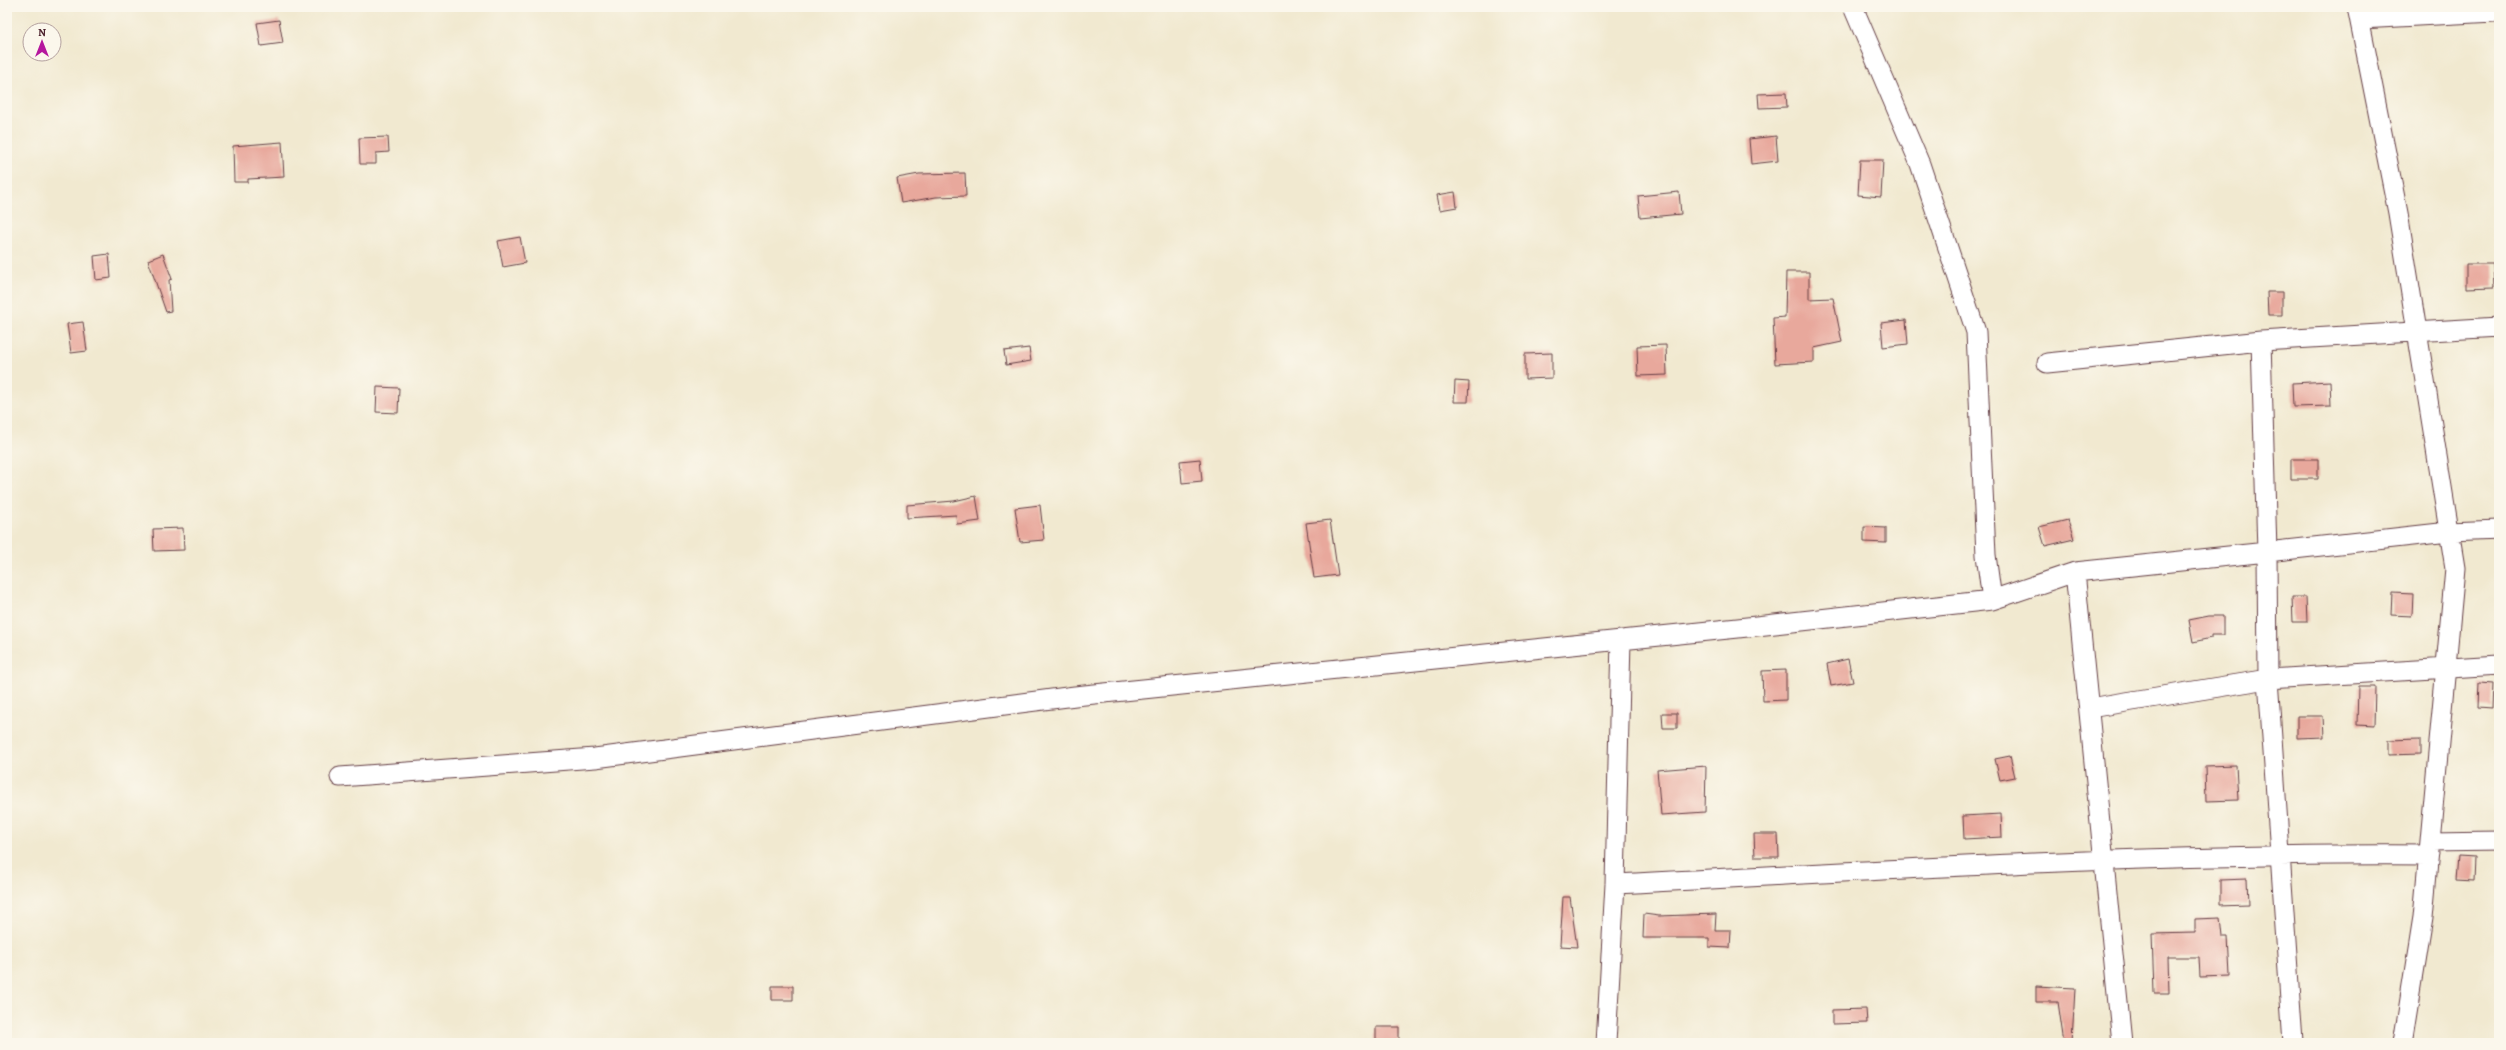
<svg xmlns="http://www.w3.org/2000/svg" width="2506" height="1050" font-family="Alegreya,serif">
<rect width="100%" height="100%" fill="#fbf7ec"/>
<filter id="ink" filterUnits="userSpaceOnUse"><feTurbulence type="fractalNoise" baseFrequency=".025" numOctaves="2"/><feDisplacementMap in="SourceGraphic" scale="8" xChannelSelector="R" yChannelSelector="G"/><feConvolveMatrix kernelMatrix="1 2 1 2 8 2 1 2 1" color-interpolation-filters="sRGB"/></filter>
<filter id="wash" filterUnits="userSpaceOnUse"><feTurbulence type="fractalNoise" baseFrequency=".012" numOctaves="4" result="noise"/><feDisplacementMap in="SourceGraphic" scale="16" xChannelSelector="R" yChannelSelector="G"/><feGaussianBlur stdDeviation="0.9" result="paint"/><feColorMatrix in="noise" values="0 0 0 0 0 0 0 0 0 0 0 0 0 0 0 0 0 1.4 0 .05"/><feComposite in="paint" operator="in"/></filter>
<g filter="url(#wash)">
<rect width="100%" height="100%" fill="#f1e9d0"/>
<g id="blocks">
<!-- building -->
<path fill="#e8a89c" d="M 279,20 L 283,43 L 261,46 L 257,23 Z
M 1786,93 L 1787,107 L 1759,108 L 1758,94 Z
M 1776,136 L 1778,161 L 1751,164 L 1749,139 Z
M 388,137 L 389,152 L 376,153 L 376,164 L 360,164 L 359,138 Z
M 282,142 L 284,177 L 248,179 L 248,182 L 234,182 L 233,146 Z
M 1860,160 L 1883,160 L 1881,197 L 1858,195 Z
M 965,173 L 966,196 L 936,197 L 901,203 L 897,178 L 919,174 Z
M 1455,192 L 1457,207 L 1440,210 L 1437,195 Z
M 1679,192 L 1681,214 L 1640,218 L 1638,196 Z
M 520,237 L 525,263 L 503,267 L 498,241 Z
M 109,254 L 111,278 L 96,280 L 94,256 Z
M 163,254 L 172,279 L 169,280 L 171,311 L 166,312 L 148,260 Z
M 2466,264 L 2493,264 L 2494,287 L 2466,288 Z
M 1786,272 L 1809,272 L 1809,299 L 1833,298 L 1842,342 L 1814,348 L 1814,362 L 1775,364 L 1773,318 L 1785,317 Z
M 2267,292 L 2282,292 L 2282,315 L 2268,315 Z
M 1906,320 L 1908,344 L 1883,347 L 1881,323 Z
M 83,322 L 87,351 L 71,353 L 67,324 Z
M 1666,345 L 1667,375 L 1638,376 L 1637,346 Z
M 1029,348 L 1031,361 L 1006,365 L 1004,351 Z
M 1552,353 L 1552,378 L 1525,379 L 1525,354 Z
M 1455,381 L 1469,382 L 1468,402 L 1454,402 Z
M 2330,381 L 2331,406 L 2293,407 L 2292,383 Z
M 377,387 L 399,388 L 398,413 L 376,412 Z
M 1200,459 L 1202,481 L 1182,483 L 1180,461 Z
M 2291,459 L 2318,459 L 2318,479 L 2291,479 Z
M 976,496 L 980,521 L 957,524 L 956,515 L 907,518 L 907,505 L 954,501 Z
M 1040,505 L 1044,540 L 1020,542 L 1015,508 Z
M 1330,520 L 1338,575 L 1314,578 L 1306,523 Z
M 2068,520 L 2074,539 L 2045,546 L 2039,527 Z
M 1864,527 L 1886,528 L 1886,543 L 1864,542 Z
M 183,528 L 184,550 L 154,551 L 153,529 Z
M 2392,593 L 2413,594 L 2412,616 L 2391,615 Z
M 2292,597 L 2306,597 L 2307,622 L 2293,622 Z
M 2209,616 L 2223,616 L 2223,635 L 2211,635 L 2211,638 L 2193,642 L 2189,620 Z
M 1848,659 L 1853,682 L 1831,686 L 1827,664 Z
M 1786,670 L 1786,700 L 1763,701 L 1762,671 Z
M 2479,683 L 2493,684 L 2492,708 L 2478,707 Z
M 2358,687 L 2375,687 L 2374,726 L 2357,725 Z
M 1662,713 L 1677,713 L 1677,728 L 1663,728 Z
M 2297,716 L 2323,716 L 2324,737 L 2297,738 Z
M 2420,739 L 2420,754 L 2388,755 L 2388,740 Z
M 2010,756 L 2015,777 L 2000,780 L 1995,759 Z
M 2236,765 L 2238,800 L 2206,801 L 2205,766 Z
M 1706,766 L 1705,812 L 1661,815 L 1657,770 Z
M 2001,814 L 2002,837 L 1964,839 L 1963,816 Z
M 1754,834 L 1778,834 L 1779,857 L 1755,857 Z
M 2458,856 L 2475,857 L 2474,880 L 2456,879 Z
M 2247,879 L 2248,904 L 2220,905 L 2220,880 Z
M 1563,897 L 1570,897 L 1577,947 L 1560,946 Z
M 1644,914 L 1659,916 L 1716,914 L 1715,930 L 1731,930 L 1730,948 L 1709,947 L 1709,938 L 1643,938 Z
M 2220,918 L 2222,937 L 2228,937 L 2230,976 L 2200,977 L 2199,957 L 2168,957 L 2169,993 L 2154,993 L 2152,934 L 2195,933 L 2195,919 Z
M 772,986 L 793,986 L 793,1000 L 772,1000 Z
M 2036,986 L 2075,988 L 2072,1043 L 2064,1043 L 2058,1002 L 2036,1002 Z
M 1866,1009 L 1867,1023 L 1832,1024 L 1832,1010 Z
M 1376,1027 L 1399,1027 L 1399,1043 L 1376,1043 Z"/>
</g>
</g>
<g filter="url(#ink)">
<use href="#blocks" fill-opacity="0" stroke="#633d44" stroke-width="1"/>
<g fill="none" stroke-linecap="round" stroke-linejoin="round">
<!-- minor casing -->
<g stroke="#633d44" stroke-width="21">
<path id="minor" d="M 1853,7 L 1920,164 L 1976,332 L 1986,555 L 1992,600
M 2357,7 L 2398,213 L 2455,568 L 2423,917 L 2403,1043
M 2360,19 L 2495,12 L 2495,7
M 2261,341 L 2499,327
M 2047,363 L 2261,341 L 2267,552 L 2075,572 L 2122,1043
M 2089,708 L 2268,679 L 2499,665
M 340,777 L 595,758 L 1075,696 L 1738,628 L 1992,600 L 2075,572
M 2430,842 L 2499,841
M 1615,884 C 1887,870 2157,853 2429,855
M 1606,1043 L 1615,884 L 1621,640
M 2293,1043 L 2268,679 L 2267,552 L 2449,532 L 2499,530"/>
</g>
<!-- minor -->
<use href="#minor" stroke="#fff" stroke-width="19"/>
</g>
</g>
<!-- margin -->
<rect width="2506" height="1050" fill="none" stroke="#fbf7ec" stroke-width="24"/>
<!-- north arrow -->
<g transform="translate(42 42)"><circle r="19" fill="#fbf7ec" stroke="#b4a19f"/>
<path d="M0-3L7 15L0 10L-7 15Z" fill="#b5179e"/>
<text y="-6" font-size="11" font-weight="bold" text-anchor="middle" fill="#4a1f2b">N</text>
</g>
</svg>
